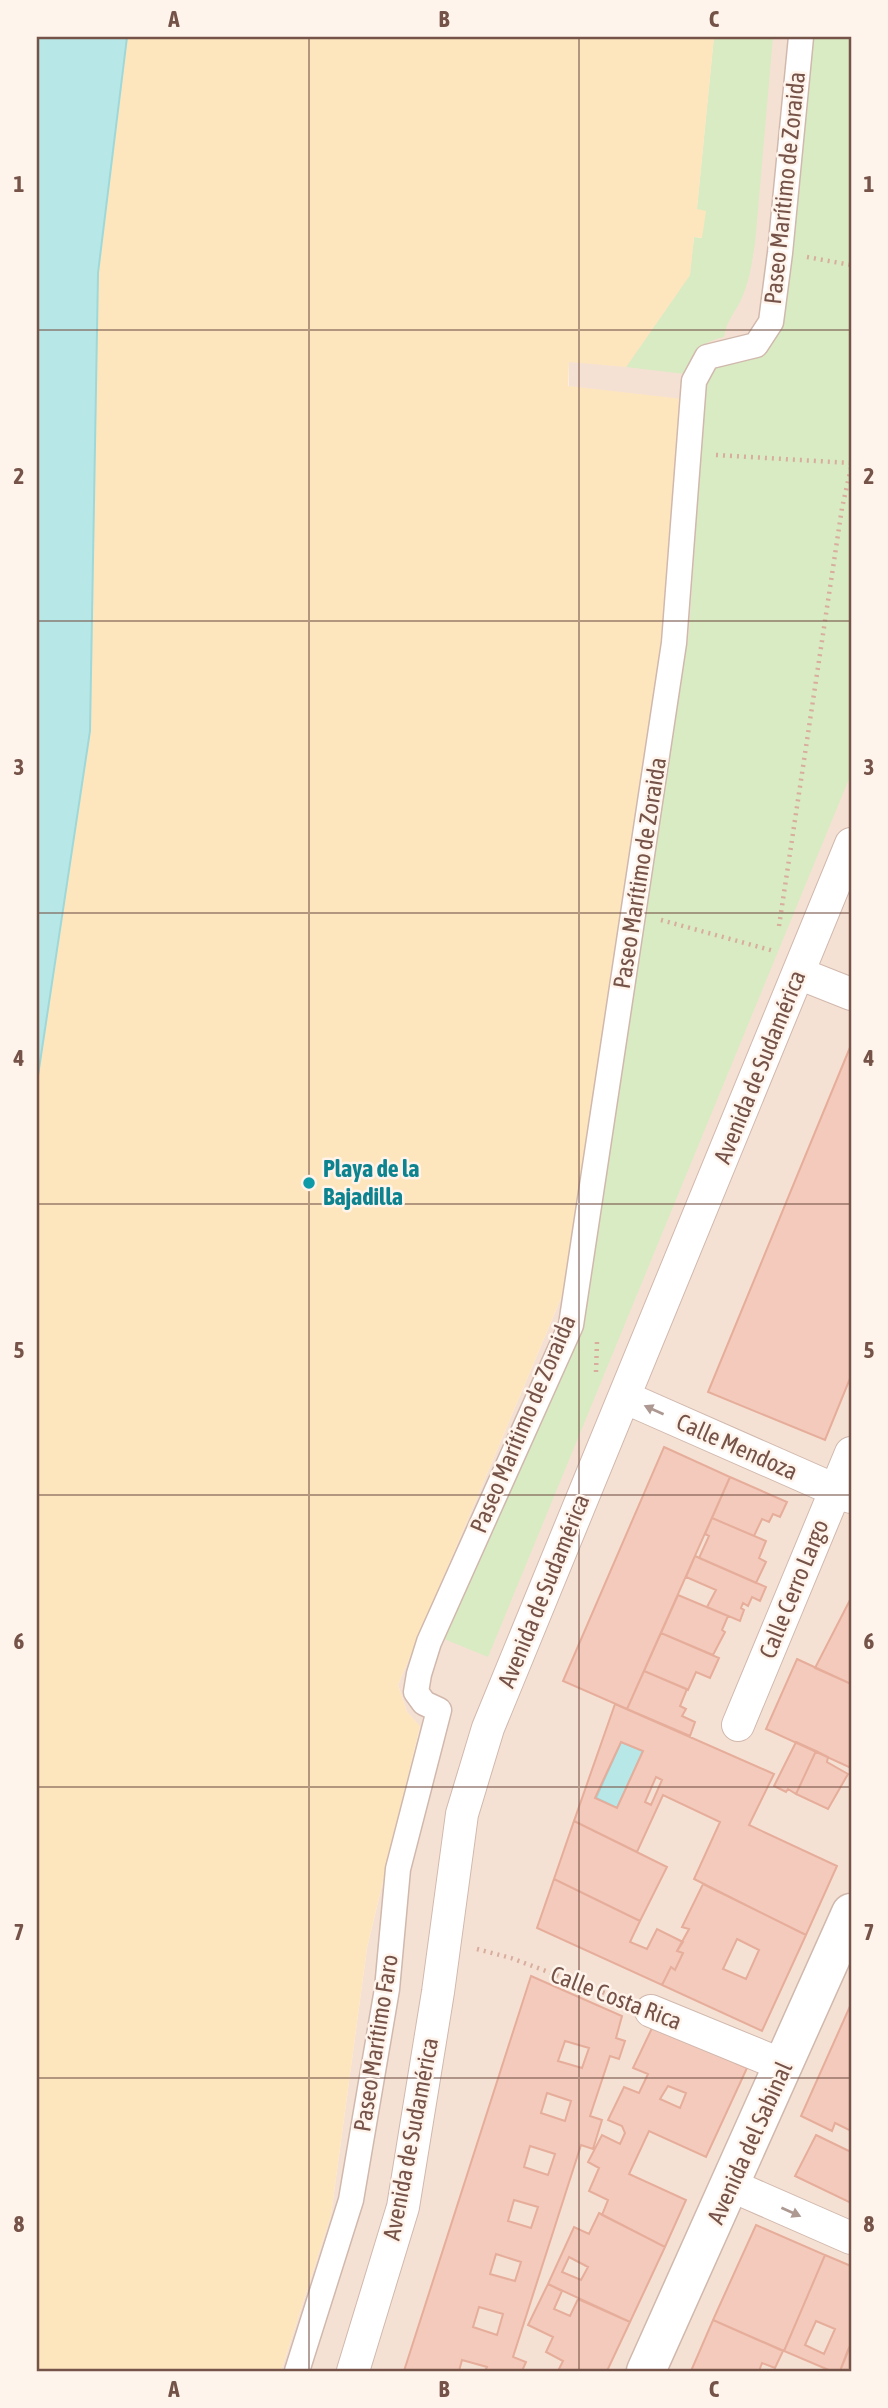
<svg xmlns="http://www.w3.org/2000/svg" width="888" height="2408" font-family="'Asap Condensed',sans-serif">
<rect width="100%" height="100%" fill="#fdf0e4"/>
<!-- residential -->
<path fill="#f5e1d3" d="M 714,37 L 851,37 L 851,2371 L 281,2371 L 331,2215 L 367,1948 L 420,1727 L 407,1712 L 398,1685 L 567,1284 L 569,361 L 702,238 L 706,211 L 697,210 Z"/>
<!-- green -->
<path fill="#d8ebc2" d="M 714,37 L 773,37 L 755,244 C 752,261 750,279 743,295 C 737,311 726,320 724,337 C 702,342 692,352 685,374 L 626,367 L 690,275 L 694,237 L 702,238 L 697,209 Z
M 809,37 L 851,37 L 851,774 L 488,1657 L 442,1638 L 586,1301 L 689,632 L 706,378 L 715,365 L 760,351 Z"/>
<!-- sand -->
<path fill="#fde6be" d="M 127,37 L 714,37 L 697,209 L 706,211 L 702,238 L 694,237 L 690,275 L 626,367 L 569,362 L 568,386 L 683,399 L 665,623 L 567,1284 L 398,1685 L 407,1712 L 420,1726 L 367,1948 L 331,2215 L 281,2371 L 37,2371 L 37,1082 L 90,731 L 98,273 Z"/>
<!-- water -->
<path fill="#b8e7e7" stroke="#9ed8d9" stroke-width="2" d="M 37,37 L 127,37 L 98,273 L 90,731 L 37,1082 Z
M 621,1742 L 643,1751 L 617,1808 L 596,1798 Z"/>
<!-- building -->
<path fill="#f3cabb" stroke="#e6ad9b" stroke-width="2" fill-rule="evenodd" d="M 851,1045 L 851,1376 L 825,1440 L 708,1392 Z
M 664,1447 L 730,1477 L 627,1709 L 563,1681 Z
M 730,1477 L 787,1502 L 780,1517 L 773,1514 L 769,1522 L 762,1519 L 754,1536 L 712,1518 Z
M 712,1518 L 766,1541 L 759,1558 L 766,1562 L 756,1583 L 699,1558 L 709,1536 L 705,1534 Z
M 695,1556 L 766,1587 L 760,1601 L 752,1597 L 748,1606 L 743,1603 L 741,1608 L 744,1610 L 740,1621 L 707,1607 L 716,1590 L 686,1577 Z
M 678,1595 L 728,1616 L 722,1630 L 725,1632 L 713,1655 L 661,1633 Z
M 851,1598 L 851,1684 L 815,1668 Z
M 661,1633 L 719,1658 L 710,1678 L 696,1672 L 688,1690 L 644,1671 Z
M 797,1659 L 851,1684 L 851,1768 L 766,1729 Z
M 644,1671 L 687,1689 L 680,1706 L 686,1709 L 682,1716 L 695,1722 L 690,1736 L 627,1709 Z
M 615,1704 L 774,1774 L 749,1825 L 837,1866 L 806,1935 L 694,1879 L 720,1822 L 663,1795 L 637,1852 L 574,1821 ZM 621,1742 L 643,1751 L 617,1808 L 595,1798 ZM 656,1777 L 662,1780 L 651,1805 L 645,1802 Z
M 796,1742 L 816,1751 L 796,1794 L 788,1789 L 786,1792 L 774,1786 Z
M 816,1751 L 828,1757 L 827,1762 L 848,1774 L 828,1809 L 796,1794 Z
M 574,1821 L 667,1867 L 640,1921 L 554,1879 Z
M 554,1879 L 640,1921 L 630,1942 L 647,1949 L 657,1929 L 683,1942 L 677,1951 L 683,1953 L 675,1970 L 671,1967 L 662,1985 L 537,1928 Z
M 703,1884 L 806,1935 L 762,2031 L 662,1985 L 671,1967 L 675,1970 L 683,1953 L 677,1951 L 689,1929 L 682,1927 ZM 737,1939 L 759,1950 L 746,1979 L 723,1969 Z
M 531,1976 L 622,2016 L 616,2038 L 625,2041 L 619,2059 L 610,2056 L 590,2116 L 602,2120 L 593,2149 L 581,2145 L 513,2357 L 526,2362 L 522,2371 L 485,2371 L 487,2367 L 462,2360 L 459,2371 L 404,2371 ZM 565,2041 L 589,2048 L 582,2068 L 558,2061 ZM 547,2093 L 571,2101 L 565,2121 L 541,2113 ZM 530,2146 L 555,2154 L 548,2175 L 524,2167 ZM 514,2200 L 538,2207 L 531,2228 L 508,2221 ZM 496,2254 L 521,2262 L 515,2281 L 490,2274 ZM 479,2307 L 503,2314 L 497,2335 L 473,2327 Z
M 851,2004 L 851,2131 L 835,2123 L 832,2131 L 801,2116 Z
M 653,2026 L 747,2068 L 706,2157 L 649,2131 L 629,2174 L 686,2200 L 665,2247 L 602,2215 L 608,2200 L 589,2191 L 599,2168 L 588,2162 L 602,2135 L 620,2144 L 625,2133 L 622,2126 L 608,2120 L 624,2087 L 639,2093 L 648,2074 L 633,2068 ZM 668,2086 L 686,2093 L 680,2108 L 660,2099 Z
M 816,2135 L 851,2152 L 851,2203 L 795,2176 Z
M 599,2213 L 665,2247 L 630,2322 L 548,2284 L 574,2227 L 589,2234 ZM 569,2257 L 588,2267 L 581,2280 L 562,2272 Z
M 756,2225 L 825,2255 L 784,2351 L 713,2320 Z
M 825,2255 L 851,2266 L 851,2344 L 840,2371 L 831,2371 L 784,2351 ZM 816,2321 L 835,2329 L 824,2354 L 805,2345 Z
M 548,2284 L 562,2291 L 554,2309 L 570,2316 L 578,2299 L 630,2322 L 607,2371 L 558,2371 L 563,2361 L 546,2352 L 553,2337 L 528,2325 Z
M 713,2320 L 783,2351 L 775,2368 L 762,2363 L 759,2371 L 691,2371 Z
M 851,2344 L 851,2371 L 840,2371 L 848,2350 Z"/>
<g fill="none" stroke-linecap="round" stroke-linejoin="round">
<!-- pedestrian casing -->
<g stroke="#d1b8ad" stroke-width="27">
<path id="pedestrian" d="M 297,2371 L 351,2200 L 387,1989 L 398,1869 L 439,1710 L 424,1703 L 416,1692 L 419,1674 L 429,1642 L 571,1325 L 674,643 L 694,381 L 707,357 L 756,345 L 771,322 L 780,253 L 801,37"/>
</g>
<!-- minor casing -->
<g stroke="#d1b8ad" stroke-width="34">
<path id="minor" d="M 798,973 L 851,994
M 624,1397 L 851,1497
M 738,1725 L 851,1453
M 651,2011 L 785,2066
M 730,2185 L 851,2238
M 353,2371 L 403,2207 L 438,1992 L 462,1814 L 488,1728 L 851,844"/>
</g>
<!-- tertiary casing -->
<g stroke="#d1b8ad" stroke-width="41">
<path id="tertiary" d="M 646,2371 L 851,1913"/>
</g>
<!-- path -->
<path stroke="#d8ad9e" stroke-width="4.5" stroke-dasharray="2 5" stroke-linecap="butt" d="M 807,257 L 851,265
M 716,455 L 851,463
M 661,920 L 774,951
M 779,926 L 842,508 L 851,468
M 596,1372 L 597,1342
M 477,1949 L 511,1958 L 621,1999"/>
<!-- pedestrian -->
<use href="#pedestrian" stroke="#fff" stroke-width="24"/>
<!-- minor -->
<use href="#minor" stroke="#fff" stroke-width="32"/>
<!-- tertiary -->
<use href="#tertiary" stroke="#fff" stroke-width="38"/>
</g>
<!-- one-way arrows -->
<defs><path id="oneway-solid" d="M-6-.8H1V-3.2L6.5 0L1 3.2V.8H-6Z" transform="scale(1.75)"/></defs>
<g fill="#ad9892">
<use href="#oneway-solid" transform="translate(654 1410) rotate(-156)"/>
<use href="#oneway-solid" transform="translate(791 2212) rotate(24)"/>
</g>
<!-- grid -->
<path fill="none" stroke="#765349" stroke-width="2" stroke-opacity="0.55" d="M 309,37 L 309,2371M 579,37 L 579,2371M 37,330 L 851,330M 37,621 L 851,621M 37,913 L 851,913M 37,1204 L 851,1204M 37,1495 L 851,1495M 37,1787 L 851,1787M 37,2078 L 851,2078"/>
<!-- markers -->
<circle fill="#0f9aa8" stroke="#fff4eb" stroke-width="2.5" cx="309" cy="1183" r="7"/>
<g text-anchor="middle" stroke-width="5" stroke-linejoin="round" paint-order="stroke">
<!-- street labels -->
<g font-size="24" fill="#765349" stroke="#fff4eb">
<text transform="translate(785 188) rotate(-84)" y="8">Paseo Marítimo de Zoraida</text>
<text transform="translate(640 873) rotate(-81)" y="8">Paseo Marítimo de Zoraida</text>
<text transform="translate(760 1067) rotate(-68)" y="8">Avenida de Sudamérica</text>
<text transform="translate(523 1424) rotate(-67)" y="8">Paseo Marítimo de Zoraida</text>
<text transform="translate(737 1447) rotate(24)" y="8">Calle Mendoza</text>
<text transform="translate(794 1589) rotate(-68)" y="8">Calle Cerro Largo</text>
<text transform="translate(544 1591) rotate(-68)" y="8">Avenida de Sudamérica</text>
<text transform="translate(616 1998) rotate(21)" y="8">Calle Costa Rica</text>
<text transform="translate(376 2043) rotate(-81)" y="8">Paseo Marítimo Faro</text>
<text transform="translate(411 2139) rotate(-79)" y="8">Avenida de Sudamérica</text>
<text transform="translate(750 2143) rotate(-66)" y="8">Avenida del Sabinal</text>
</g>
<!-- culture labels -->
<g font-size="24" font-weight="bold" fill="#0d838f" stroke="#fff4eb" text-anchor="start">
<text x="323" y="1177">Playa de la<tspan x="323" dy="28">Bajadilla</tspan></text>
</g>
</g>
<!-- border -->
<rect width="888" height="2408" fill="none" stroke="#fff4eb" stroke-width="77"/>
<rect x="38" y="38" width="812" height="2332" fill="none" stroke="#765349" stroke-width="2.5"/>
<g font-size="23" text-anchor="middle" font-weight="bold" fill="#765349">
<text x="174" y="27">A</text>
<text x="444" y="27">B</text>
<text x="714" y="27">C</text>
<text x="19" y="192">1</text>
<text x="869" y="192">1</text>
<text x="19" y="484">2</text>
<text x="869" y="484">2</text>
<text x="19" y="775">3</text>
<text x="869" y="775">3</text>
<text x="19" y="1066">4</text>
<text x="869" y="1066">4</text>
<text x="19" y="1358">5</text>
<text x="869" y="1358">5</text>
<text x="19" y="1649">6</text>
<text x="869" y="1649">6</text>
<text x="19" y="1940">7</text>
<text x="869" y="1940">7</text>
<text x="19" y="2232">8</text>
<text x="869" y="2232">8</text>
<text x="174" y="2397">A</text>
<text x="444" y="2397">B</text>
<text x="714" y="2397">C</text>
</g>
</svg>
